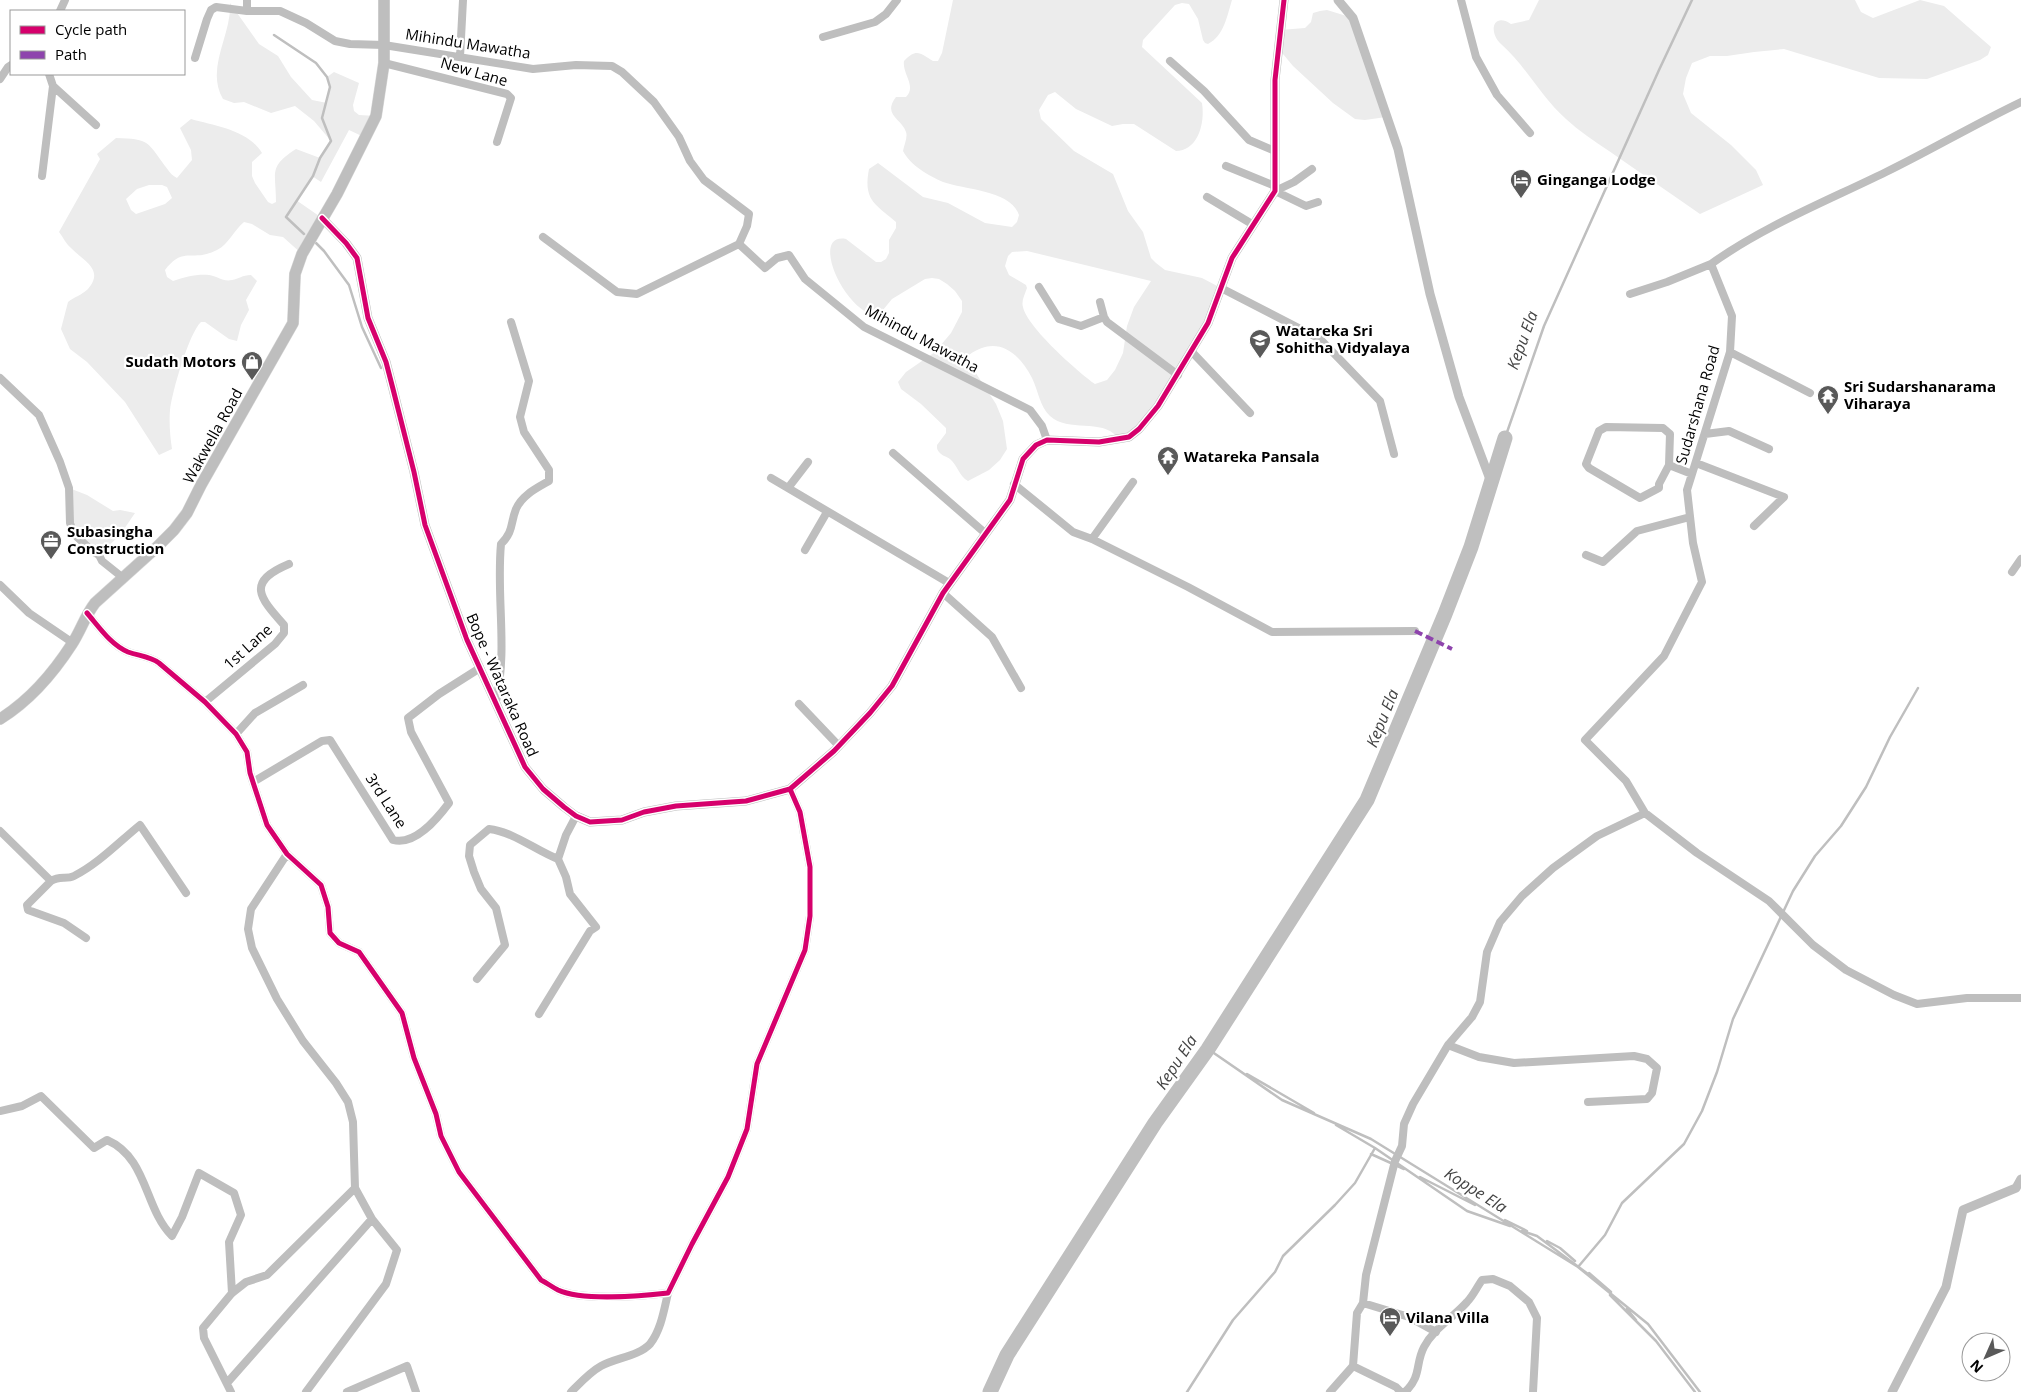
<svg xmlns="http://www.w3.org/2000/svg" width="2021" height="1392" font-family="'Open Sans',sans-serif">
<rect width="100%" height="100%" fill="#fff"/>
<!-- green -->
<path fill="#ececec" fill-rule="evenodd" d="M 953,0 L 1232,0 C 1227,16 1224,36 1208,44 L 1205,43 L 1203,40 L 1198,19 L 1189,4 L 1182,3 L 1175,5 L 1143,40 L 1142,47 L 1202,103 C 1205,122 1199,150 1176,151 L 1134,124 L 1123,124 L 1112,126 L 1076,109 L 1055,92 L 1048,95 L 1039,110 L 1041,119 L 1074,151 L 1113,174 L 1128,211 L 1143,232 L 1151,258 L 1156,263 L 1165,270 L 1202,278 L 1221,288 L 1208,323 L 1139,429 L 1117,437 C 1102,418 1068,433 1050,416 C 1040,407 1038,390 1032,378 C 1018,351 996,335 969,355 L 968,361 L 996,404 L 1003,421 L 1007,449 L 1000,460 L 989,470 L 968,481 C 959,476 958,466 950,459 C 946,456 942,456 939,452 C 937,449 937,449 937,445 L 946,433 L 946,428 L 921,404 L 901,389 L 898,382 L 906,372 L 935,352 L 951,333 L 962,312 L 962,301 L 955,291 L 947,284 L 939,279 L 932,278 L 925,279 L 892,299 L 878,316 C 844,313 809,232 846,239 L 876,262 L 881,262 L 886,259 L 889,253 L 889,240 L 896,228 L 896,222 C 875,204 863,200 869,169 L 878,163 L 923,197 L 948,203 L 985,223 L 1012,227 L 1017,222 L 1019,215 C 1011,190 965,190 943,182 C 929,176 910,165 903,151 C 904,145 908,137 906,132 C 902,119 882,115 896,97 L 906,97 C 917,86 902,74 904,61 C 917,47 921,54 933,61 L 938,61 L 942,53 ZM 1027,251 L 1151,281 L 1134,307 L 1127,326 L 1123,353 L 1115,370 L 1107,380 L 1095,384 C 1078,372 1027,327 1023,307 C 1021,301 1025,294 1027,288 L 1026,285 L 1009,275 L 1005,266 L 1008,256 L 1012,252 Z
M 1539,0 L 1855,0 L 1861,12 L 1873,18 L 1920,0 L 1944,6 L 1991,47 L 1988,55 L 1980,60 L 1927,79 L 1879,78 L 1784,49 L 1754,52 L 1727,56 L 1710,56 L 1692,63 L 1686,78 L 1683,94 L 1691,113 L 1731,145 L 1756,170 L 1763,185 L 1700,214 C 1670,193 1639,172 1609,151 C 1594,141 1579,131 1566,119 C 1541,97 1526,66 1501,44 C 1488,32 1493,12 1511,24 L 1529,20 Z
M 230,3 L 259,44 L 278,56 L 291,77 L 312,100 L 327,103 L 330,87 L 327,77 L 334,72 L 359,83 L 353,105 L 354,111 L 359,115 L 376,116 L 366,138 L 349,130 L 321,182 L 312,176 L 296,200 L 322,218 L 302,254 L 283,237 L 270,235 L 252,224 L 244,222 C 234,230 229,244 217,250 C 192,263 184,245 165,270 L 167,277 L 173,281 C 185,277 196,274 209,275 C 217,276 223,282 232,280 C 239,279 242,275 251,275 L 257,281 L 246,300 L 249,310 L 241,325 L 237,341 L 229,339 L 205,322 L 201,322 C 189,333 172,392 170,410 C 169,422 170,436 172,449 L 159,455 L 125,402 L 87,362 L 70,349 L 61,329 L 68,302 C 74,297 82,295 88,289 C 105,269 83,261 71,248 C 66,244 63,237 59,232 L 100,159 L 97,154 L 116,138 C 149,139 147,141 165,166 C 169,171 171,175 177,178 L 192,160 L 191,150 L 180,128 L 191,119 C 216,126 248,130 262,153 L 252,162 L 252,176 L 255,183 L 268,202 L 272,204 L 276,202 C 276,172 268,167 296,149 L 320,158 L 331,141 L 314,121 L 295,106 L 271,113 L 244,102 L 234,103 L 223,99 C 205,68 232,35 230,3 ZM 149,185 L 162,185 L 167,187 L 172,198 L 165,204 L 136,214 L 131,210 L 126,199 L 137,189 Z
M 1327,10 L 1353,18 L 1386,117 L 1365,120 L 1355,119 L 1333,103 L 1293,66 L 1278,48 L 1280,30 L 1305,28 L 1311,22 L 1313,13 L 1320,11 Z
M 69,488 L 87,495 L 113,511 L 120,510 L 135,513 L 120,535 L 99,555 L 74,534 Z"/>
<g fill="none" stroke-linecap="round" stroke-linejoin="round">
<!-- stream -->
<path stroke="#bfbfbf" stroke-width="2.5" d="M 274,35 L 316,63 L 327,77 L 330,87 L 322,118 L 331,141 L 320,158 L 313,176 L 286,217 L 304,234
M 316,243 L 324,251 L 349,285 L 362,327 L 381,368
M 1505,438 L 1544,326 L 1659,70 L 1692,0
M 1208,1049 L 1282,1100 L 1371,1139 L 1578,1267 L 1648,1324 L 1700,1392
M 1247,1074 L 1314,1113
M 1336,1125 L 1375,1148 L 1467,1211 L 1510,1226
M 1371,1154 L 1404,1169
M 1420,1177 L 1475,1205
M 1505,1220 L 1527,1231
M 1522,1231 L 1537,1236 L 1588,1274
M 1547,1241 L 1560,1248 L 1575,1261
M 1578,1267 L 1605,1235 L 1622,1203 L 1684,1144 L 1702,1111 L 1717,1072 L 1733,1019 L 1793,891 L 1815,856 L 1841,826 L 1866,787 L 1890,737 L 1918,688
M 1589,1273 L 1611,1292
M 1610,1295 L 1656,1341 L 1695,1392
M 1627,1309 L 1636,1320
M 1187,1392 L 1233,1320 L 1275,1272 L 1283,1256 L 1335,1205 L 1355,1183 L 1375,1148"/>
<!-- canal -->
<path stroke="#bfbfbf" stroke-width="9" d="M 1338,0 L 1353,18 L 1398,149 L 1430,294 L 1459,397 L 1491,482"/>
<!-- river -->
<path stroke="#bfbfbf" stroke-width="15" d="M 990,1392 L 1007,1355 L 1155,1123 L 1208,1049 L 1367,800 L 1445,614 L 1471,547 L 1505,438"/>
<!-- primary casing -->
<g stroke="#dbdbdb" stroke-width="12">
<path id="primary" d="M 0,719 C 29,701 54,672 72,644 C 81,630 85,616 95,603 L 157,547 L 174,530 L 187,513 L 201,485 L 293,323 L 295,274 L 302,254 L 337,194 L 376,116 L 384,63 L 384,0"/>
</g>
<!-- minor -->
<path stroke="#bebebe" stroke-width="8" d="M 247,0 L 247,11
M 1461,0 L 1476,57 L 1497,95 L 1530,133
M 60,11 L 65,0
M 823,37 L 875,22 L 886,14 L 897,0
M 460,57 L 463,0
M 195,58 L 207,19 L 211,10 L 216,7 L 247,11 L 280,11 L 306,23 L 335,41 L 350,44 L 384,45 L 533,69 L 576,65 L 612,66 L 622,72 L 654,102 L 679,137 L 690,161 L 704,180 L 749,214 L 747,226 L 739,244 L 637,294 L 617,292 L 543,237
M 1170,61 L 1204,91 L 1249,140 L 1275,151
M 384,63 L 507,94 L 511,98 L 497,142
M 0,79 L 8,67 L 11,65
M 53,86 L 96,125
M 2021,102 C 1975,124 1931,150 1886,172 C 1827,201 1764,226 1711,264 L 1732,316 L 1730,352 L 1687,490 L 1693,543 L 1702,582 L 1664,656 L 1585,740 L 1626,781 L 1645,813 L 1697,853 L 1769,901 L 1813,945 L 1846,970 L 1894,995 L 1917,1004 L 1967,998 L 2021,998
M 1226,166 L 1275,186
M 1312,169 L 1294,182 L 1275,191 L 1306,206 L 1318,202
M 42,176 L 53,86 L 49,74
M 1207,197 L 1252,224
M 739,244 L 765,268 L 777,258 L 789,255 L 805,279 L 864,327 L 1030,410 L 1042,426 L 1047,440
M 1039,287 L 1059,319 L 1081,326 L 1104,317
M 1221,288 L 1320,339 L 1380,401 L 1394,454
M 1630,294 L 1667,282 L 1711,264
M 1100,302 L 1104,317 L 1107,322 L 1178,375
M 1192,352 L 1250,413
M 1730,352 L 1810,393
M 0,378 L 39,415 L 60,462 L 69,488 L 70,523 L 74,534 L 92,551 L 99,555 L 102,561 L 122,577
M 1705,434 L 1729,431 L 1769,449
M 893,453 L 985,533
M 1696,463 L 1784,497 L 1754,526
M 1669,465 L 1670,434 L 1663,428 L 1606,427 L 1599,431 L 1586,464 L 1589,468 L 1640,498 L 1659,488 L 1659,484 L 1669,465 L 1692,474
M 771,478 L 949,583
M 1014,484 L 1073,532 L 1092,539 L 1188,587 L 1272,632 L 1415,631
M 788,488 L 808,462
M 1092,539 L 1133,482
M 805,550 L 827,512
M 1586,555 L 1603,562 L 1637,531 L 1690,517
M 2012,572 L 2021,559
M 0,585 L 29,613 L 73,643
M 943,593 L 992,637 L 1021,688
M 87,613 C 99,627 111,645 128,652 C 139,656 149,656 159,663 L 205,702 L 236,734 L 247,752 L 250,773 L 267,825 L 287,854 L 321,885 L 328,907 L 330,933 L 339,943 L 359,952 L 402,1013 L 414,1058 L 436,1114 L 441,1136 L 459,1172 L 541,1280 C 547,1283 552,1287 558,1290 C 582,1301 641,1296 668,1293 L 692,1244 L 728,1177 L 747,1129 L 757,1064 L 805,950 L 810,916 L 810,867 L 800,812 L 790,789
M 496,701 C 508,649 496,596 501,544 C 514,531 510,524 516,509 C 522,495 537,488 549,481 L 549,470 L 524,432 L 520,417 L 529,381 L 511,322
M 205,702 L 275,644 L 284,633 L 284,625 C 259,597 246,582 289,564
M 799,704 L 838,745
M 236,734 L 255,713 L 303,685
M 253,782 L 322,741 L 330,740 L 393,840 C 415,846 437,819 449,803 L 411,732 L 408,718 L 439,694 L 480,668
M 0,831 L 51,881 C 60,875 66,880 74,876 C 98,864 119,842 140,825 L 186,893
M 287,854 L 251,909 L 248,929 L 252,948 L 277,999 L 303,1041 L 336,1083 L 348,1102 L 353,1122 L 355,1188 L 372,1219 L 397,1250 L 386,1284 L 306,1392
M 51,881 L 27,905 L 28,910 L 64,923 L 86,938
M 477,979 L 505,945 L 496,908 L 481,889 L 474,872 L 469,856 L 470,845 L 489,829 C 514,832 535,850 558,859 L 566,835 L 576,816
M 539,1014 L 590,931 L 596,927 L 570,894 L 566,877 L 558,859
M 1448,1045 L 1479,1057 L 1514,1063 L 1634,1056 L 1647,1059 L 1657,1068 L 1652,1093 L 1647,1099 L 1588,1102
M 0,1111 L 22,1106 L 41,1096 L 94,1148 L 107,1140 C 148,1158 144,1208 172,1236 L 182,1217 L 199,1173 L 234,1193 L 241,1215 L 229,1242 L 232,1293
M 1363,1303 L 1409,1317 L 1436,1332
M 1353,1366 L 1396,1387 L 1401,1392
M 227,1383 L 372,1219
M 231,1392 L 204,1338 L 203,1328 L 232,1293 L 246,1282 L 267,1275 L 355,1188
M 347,1392 L 407,1366 L 416,1392
M 571,1392 C 580,1383 590,1372 601,1366 C 615,1358 639,1356 650,1344 C 661,1330 664,1310 668,1293
M 1330,1392 L 1353,1366 L 1357,1313 L 1363,1303 L 1366,1275 L 1395,1161 L 1402,1146 L 1404,1124 L 1413,1104 L 1448,1045 L 1472,1017 L 1480,1002 L 1487,952 L 1500,922 L 1522,896 L 1553,868 L 1597,836 L 1645,813
M 1405,1392 C 1422,1376 1415,1364 1424,1347 C 1434,1328 1453,1318 1467,1302 C 1473,1296 1477,1287 1482,1280 L 1493,1279 L 1510,1286 L 1529,1302 L 1537,1318 L 1533,1392"/>
<!-- tertiary -->
<path stroke="#bebebe" stroke-width="9" d="M 322,218 L 346,243 L 357,258 L 368,318 L 386,362 L 393,389 L 414,472 L 425,525 L 467,640 L 525,767 L 543,789 L 564,807 L 576,816 L 590,822 L 622,820 L 644,812 L 676,806 L 746,801 L 790,789 L 834,751 L 870,713 L 892,686 L 943,593 L 1010,500 L 1023,459 L 1036,445 L 1047,440 L 1099,442 L 1129,437 L 1139,429 L 1158,406 L 1208,323 L 1232,258 L 1275,191 L 1275,80 L 1284,0
M 1892,1392 L 1946,1287 L 1963,1210 L 2016,1188 L 2021,1179"/>
<!-- primary -->
<use href="#primary" stroke="#bebebe" stroke-width="11"/>
<!-- quiet -->
<path stroke="#8e44ad" stroke-width="4" stroke-dasharray="8 4" stroke-linecap="butt" d="M 1415,631 L 1452,649"/>
<!-- cycleway casing -->
<g stroke="#fff" stroke-width="8">
<path id="cycleway" d="M 322,218 L 346,243 L 357,258 L 368,318 L 386,362 L 393,389 L 414,472 L 425,525 L 467,640 L 525,767 L 543,789 L 564,807 L 576,816 L 590,822 L 622,820 L 644,812 L 676,806 L 746,801 L 790,789 L 834,751 L 870,713 L 892,686 L 943,593 L 1010,500 L 1023,459 L 1036,445 L 1047,440 L 1099,442 L 1129,437 L 1139,429 L 1158,406 L 1208,323 L 1232,258 L 1275,191 L 1275,80 L 1284,0
M 87,613 C 99,627 111,645 128,652 C 139,656 149,656 159,663 L 205,702 L 236,734 L 247,752 L 250,773 L 267,825 L 287,854 L 321,885 L 328,907 L 330,933 L 339,943 L 359,952 L 402,1013 L 414,1058 L 436,1114 L 441,1136 L 459,1172 L 541,1280 C 547,1283 552,1287 558,1290 C 582,1301 641,1296 668,1293 L 692,1244 L 728,1177 L 747,1129 L 757,1064 L 805,950 L 810,916 L 810,867 L 800,812 L 790,789"/>
</g>
<!-- cycleway -->
<use href="#cycleway" stroke="#d6006c" stroke-width="5"/>
</g>
<!-- icons -->
<defs>
<g id="hotel-pin" transform="scale(1.125)"><path d="M0 17L-7.5 6A9.5 9.5 0 1 1 7.5 6Z" fill="#595959" stroke="#fff"/><path d="M-6-4.5h1.5V1H6V5H4.5V3h-9V5H-6ZM-4 0a1.8 1.8 0 1 1 3.6 0ZM.5 0V-2.5h3Q6-2.5 6 0Z" fill="#fff"/></g>
<g id="school-pin" transform="scale(1.125)"><path d="M0 17L-7.5 6A9.5 9.5 0 1 1 7.5 6Z" fill="#595959" stroke="#fff"/><path d="M0-5L7-2L0 1L-7-2ZM-4 1L0 2.5L4 1V4Q0 6-4 4Z" fill="#fff"/></g>
<g id="shop-pin" transform="scale(1.125)"><path d="M0 17L-7.5 6A9.5 9.5 0 1 1 7.5 6Z" fill="#595959" stroke="#fff"/><path d="M-5-2.5h2.3a2.7 3.5 0 0 1 5.4 0H5L5.5 6h-11ZM-1.5-2.5h3a1.5 2.3 0 0 0-3 0Z" fill="#fff"/></g>
<g id="temple-pin" transform="scale(1.125)"><path d="M0 17L-7.5 6A9.5 9.5 0 1 1 7.5 6Z" fill="#595959" stroke="#fff"/><path d="M0-6L5-2H3V0L6.5 2.5H4V6H1.5V3h-3V6H-4V2.5H-6.5L-3 0V-2H-5Z" fill="#fff"/></g>
<g id="office-pin" transform="scale(1.125)"><path d="M0 17L-7.5 6A9.5 9.5 0 1 1 7.5 6Z" fill="#595959" stroke="#fff"/><path d="M-6-3h4V-5.5h4V-3h4V5H-6ZM-1-4.5V-3h2v-1.5ZM-6 0V1H6V0Z" fill="#fff"/></g>
</defs>
<g fill-rule="evenodd">
<use href="#hotel-pin" x="1521" y="180"/>
<use href="#school-pin" x="1260" y="340"/>
<use href="#shop-pin" x="252" y="362"/>
<use href="#temple-pin" x="1828" y="396"/>
<use href="#temple-pin" x="1168" y="457"/>
<use href="#office-pin" x="51" y="541"/>
<use href="#hotel-pin" x="1390" y="1318"/>
</g>
<g text-anchor="middle" stroke-width="4.5" stroke-linejoin="round" paint-order="stroke">
<!-- street labels -->
<g font-size="15" fill="#000" stroke="#fff">
<text transform="translate(468 44) rotate(9)" y="5">Mihindu Mawatha</text>
<text transform="translate(474 72) rotate(16)" y="5">New Lane</text>
<text transform="translate(922 339) rotate(28)" y="5">Mihindu Mawatha</text>
<text transform="translate(1698 405) rotate(-74)" y="5">Sudarshana Road</text>
<text transform="translate(213 436) rotate(-61)" y="5">Wakwella Road</text>
<text transform="translate(248 647) rotate(-42)" y="5">1st Lane</text>
<text transform="translate(502 685) rotate(66)" y="5">Bope - Wataraka Road</text>
<text transform="translate(386 801) rotate(57)" y="5">3rd Lane</text>
</g>
<!-- poi labels -->
<g font-size="15" font-weight="bold" fill="#000" stroke="#fff" text-anchor="start">
<text x="1537" y="185">Ginganga Lodge</text>
<text x="1276" y="336">Watareka Sri<tspan x="1276" dy="17">Sohitha Vidyalaya</tspan></text>
<text x="236" y="367" text-anchor="end">Sudath Motors</text>
<text x="1844" y="392">Sri Sudarshanarama<tspan x="1844" dy="17">Viharaya</tspan></text>
<text x="1184" y="462">Watareka Pansala</text>
<text x="67" y="537">Subasingha<tspan x="67" dy="17">Construction</tspan></text>
<text x="1406" y="1323">Vilana Villa</text>
</g>
<!-- water labels -->
<g font-size="16" font-style="italic" fill="#444" stroke="#fff">
<text transform="translate(1522 340) rotate(-70)" y="6">Kepu Ela</text>
<text transform="translate(1382 718) rotate(-68)" y="6">Kepu Ela</text>
<text transform="translate(1176 1062) rotate(-57)" y="6">Kepu Ela</text>
<text transform="translate(1476 1190) rotate(32)" y="6">Koppe Ela</text>
</g>
</g>
<!-- legend -->
<rect x="10" y="10" width="175" height="65" fill="#ffffff" stroke="#999999"/>
<rect x="20" y="26" width="25" height="8" fill="#d6006c" stroke="#999999"/>
<text x="55" y="35" font-size="15" fill="#000000">Cycle path</text>
<rect x="20" y="51" width="25" height="8" fill="#8e44ad" stroke="#999999"/>
<text x="55" y="60" font-size="15" fill="#000000">Path</text>
<!-- north arrow -->
<g transform="translate(1986 1357) rotate(225)"><circle r="24" fill="#ffffff" stroke="#999999"/>
<path d="M0-4L9 19L0 12L-9 19Z" fill="#595959"/>
<text y="-8" font-size="14" font-weight="bold" text-anchor="middle" fill="#000000">N</text>
</g>
</svg>
